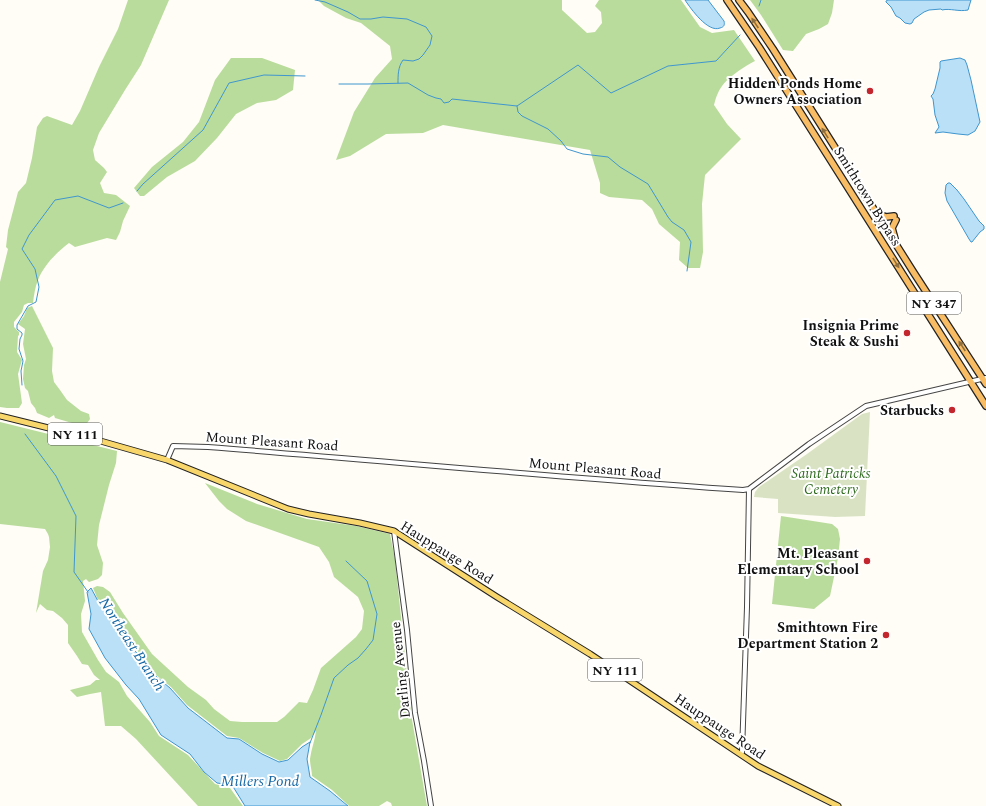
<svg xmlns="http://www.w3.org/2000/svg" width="986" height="806" font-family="Spectral,serif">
<rect width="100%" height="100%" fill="#fffdf5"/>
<!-- forest -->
<path fill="#b9dc9c" d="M 128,0 L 169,0 L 141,65 L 125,90 L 99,133 L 93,150 L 95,160 L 104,168 L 107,172 L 100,183 L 104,193 L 116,195 L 130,206 L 123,221 L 120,232 L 116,240 L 107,238 L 75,247 L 69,243 C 56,253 44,265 38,280 C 35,287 34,295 33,303 L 28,303 L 24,305 L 22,312 L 14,322 L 14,327 L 19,332 L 19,335 L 18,336 L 17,352 L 22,360 L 18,374 L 22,403 L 19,408 L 7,408 L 0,407 L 0,282 L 8,249 L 6,247 L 8,230 L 18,192 L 26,183 L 32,158 L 37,127 L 43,118 L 47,116 L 72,125 L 80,111 L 99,67 L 118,29 Z
M 318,0 L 562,0 L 562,10 L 587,33 L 595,32 L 602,23 L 601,12 L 595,6 L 599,0 L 681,0 L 700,27 L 712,33 L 734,30 L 755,61 C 742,68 724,79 718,93 C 716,97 715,101 714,105 L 727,124 L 741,139 L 705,175 L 702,204 L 703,252 L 700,268 L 688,268 L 679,260 L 680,242 L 659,224 L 652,209 L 642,200 L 609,197 L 600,193 L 600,183 L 590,150 L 443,125 L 423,133 L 386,134 L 350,156 L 336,160 L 354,112 L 375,78 L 392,59 L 390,46 L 361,23 L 346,18 L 324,6 Z
M 750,0 L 834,0 L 832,13 L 828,24 L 819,29 L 806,34 L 793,51 L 783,50 L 761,15 Z
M 231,58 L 262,58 L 295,70 L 293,90 L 276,100 L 257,103 L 236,114 L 217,138 L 195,161 L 167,177 L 144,196 L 140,196 L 134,188 L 152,167 L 183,142 L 199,122 L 215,80 Z
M 32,306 L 53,348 L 52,371 L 54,382 L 60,390 L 67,400 L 81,411 L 89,414 L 90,419 L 85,426 L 80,426 L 72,423 L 55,418 L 54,415 L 49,418 L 37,413 L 35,408 L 31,403 L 28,391 L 25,388 L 23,379 L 24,365 L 26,359 L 23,344 L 25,329 L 18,324 L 24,316 L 27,308 Z
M 0,422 L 117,451 L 116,463 L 109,485 L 99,525 L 97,545 L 103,563 L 102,575 L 98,579 L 89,582 L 86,579 L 83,581 L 85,601 L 81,614 L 82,632 L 98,660 L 106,672 L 119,682 L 127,696 L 150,722 L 159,736 L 188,755 L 215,784 L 230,788 L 243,806 L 198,806 L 136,739 L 121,726 L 105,726 L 101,692 L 90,694 L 77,697 L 70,690 L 90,685 L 96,680 L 100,680 L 94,675 L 88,665 L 82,664 L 77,656 L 68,643 L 68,625 L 62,618 L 53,611 L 47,610 L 40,604 L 36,613 L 43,571 L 48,560 L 50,547 L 49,537 L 48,534 L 45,529 L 0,524 Z
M 205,483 L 257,504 L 307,519 L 356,526 L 390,534 L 395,559 L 411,714 L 427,806 L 392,806 L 391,803 L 387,801 L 379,806 L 349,806 L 332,790 L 312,776 C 312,771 310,765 310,759 C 311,750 315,740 316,731 L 311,738 L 302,744 L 287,759 L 280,761 L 263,753 L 239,738 L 227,736 L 187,705 L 171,687 L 147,668 L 143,657 L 123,634 L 113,615 L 98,600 L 93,588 L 97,586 L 103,587 L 110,592 L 123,613 L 152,654 L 188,687 L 206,700 L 214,709 L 230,721 L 242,722 L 277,722 L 284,717 L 299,702 L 307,703 L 313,690 L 321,668 L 356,637 L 362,629 L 364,611 L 358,597 L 334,577 L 329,562 L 319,547 L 246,521 L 227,509 L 219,501 Z
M 781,516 L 832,524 L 838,529 L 840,539 L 838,558 L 830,596 L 814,609 L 772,604 Z"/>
<!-- cemetery -->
<path fill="#d9e3c4" d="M 870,412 L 865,516 L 835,517 L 778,513 L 778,499 L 754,497 L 755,492 L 759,487 L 807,454 L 862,414 Z"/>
<!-- water -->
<path fill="#b9e0f7" stroke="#3f96cf" d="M 685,0 L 708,0 L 724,21 C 725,25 724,27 720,28 C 708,33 691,9 685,0 Z
M 888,0 L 971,0 L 968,10 C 959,12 950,8 942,10 L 941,9 L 929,10 L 924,12 L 914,19 L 912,23 L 910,24 L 905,23 L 900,18 L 896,16 L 891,7 L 886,2 L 886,1 Z
M 960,58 L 965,60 L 967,65 L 971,80 L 980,122 L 975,131 L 968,135 L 958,134 L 943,132 L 935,133 L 939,127 L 935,115 L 933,99 L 931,96 L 933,94 L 935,89 L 940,68 L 940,62 L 941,61 Z
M 948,183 L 950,183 L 957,190 L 964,199 L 979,221 L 984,226 L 984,229 L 980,232 L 972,242 L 971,242 L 969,239 L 947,201 L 945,193 L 946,185 Z
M 91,588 L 98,601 L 112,615 L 121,634 L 141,658 L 146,668 L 170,688 L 188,708 L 227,738 L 239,739 L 262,754 L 279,762 L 288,760 L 302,747 L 310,742 L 307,759 L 310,777 L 330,791 L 348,806 L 245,806 L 232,785 L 217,783 L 204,772 L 190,754 L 161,735 L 139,699 L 126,685 L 105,658 L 89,629 L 91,614 L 87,592 Z"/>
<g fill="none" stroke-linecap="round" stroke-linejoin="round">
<!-- stream -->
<path stroke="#3f96cf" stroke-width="1" d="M 315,0 L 325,2 L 348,12 L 360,19 L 371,19 L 383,17 L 407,19 L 426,27 L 432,36 L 430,45 L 423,55 L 419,59 L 413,61 L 403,60 C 398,67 398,75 398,83
M 759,6 L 761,0
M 339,84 L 368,84 L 408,83 L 428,95 L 436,98 L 441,99 L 444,103 L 449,102 L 452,99 L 517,106 L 578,65 L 611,93 L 668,66 L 716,61 L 740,35
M 517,106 L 518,112 L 522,116 L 548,129 L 561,141 L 567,149 L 583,154 L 608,157 L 620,167 L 648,184 L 668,217 L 672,222 L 684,230 L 691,242 L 687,271
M 137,191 L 143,184 L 203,130 L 229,83 L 264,75 L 305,76
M 22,385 L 21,371 L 23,361 L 19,349 L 20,339 L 22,335 L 22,333 L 17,329 L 17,325 L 28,306 L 36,302 L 39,287 L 35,269 L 22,249 L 29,235 L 55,200 L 78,196 L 109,208 L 123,203
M 25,434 L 56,476 L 76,516 L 74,572 L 88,592
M 310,743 L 321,715 L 334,678 L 348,665 L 358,658 L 366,649 L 373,640 L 377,614 L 367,581 L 346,561"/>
<!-- tertiary casing -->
<g stroke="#444" stroke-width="6">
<path id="tertiary" d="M 167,460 L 173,446 L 208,447 C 386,461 564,478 743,490 L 749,489 L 809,444 L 866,406 L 986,378
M 394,531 L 407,630 L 415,713 L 424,761 L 431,806
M 741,754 L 742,752 L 747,607 L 749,489"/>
</g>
<!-- primary casing -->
<g stroke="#222" stroke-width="7">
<path id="primary" d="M 0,416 L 97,440 L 167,460 L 288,509 L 309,514 L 360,523 L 394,531 L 497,597 L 590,654 L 758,766 L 838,806"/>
</g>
<!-- trunk casing -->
<g stroke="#222" stroke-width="8">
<path id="trunk" d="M 727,0 L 759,47 L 986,406
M 739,0 L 748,12 L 773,49 L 914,273 L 986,384
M 876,213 L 886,217 L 894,216
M 895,239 L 892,228 L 896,220"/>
</g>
<!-- tertiary -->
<use href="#tertiary" stroke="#fff" stroke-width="4"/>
<!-- primary -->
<use href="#primary" stroke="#f9d66b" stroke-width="5"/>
<!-- trunk -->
<use href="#trunk" stroke="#f7bc64" stroke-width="5.5"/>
</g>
<!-- one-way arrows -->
<defs><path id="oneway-solid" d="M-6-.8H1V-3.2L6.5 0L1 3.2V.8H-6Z"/></defs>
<g fill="#906f3f">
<use href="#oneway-solid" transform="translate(755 23) rotate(-124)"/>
<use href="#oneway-solid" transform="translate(825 133) rotate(-122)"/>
<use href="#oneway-solid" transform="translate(896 263) rotate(58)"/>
<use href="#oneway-solid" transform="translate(962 346) rotate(-123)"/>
</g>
<!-- markers -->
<g fill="#c4262e" stroke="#fff" stroke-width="1.5">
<circle cx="870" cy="91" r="4"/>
<circle cx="907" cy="333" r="4"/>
<circle cx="952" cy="410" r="4"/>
<circle cx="867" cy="561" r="4"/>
<circle cx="886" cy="635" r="4"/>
</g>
<g text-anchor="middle" stroke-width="4" stroke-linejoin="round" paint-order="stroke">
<!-- shield labels -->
<g fill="#fff" stroke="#585858" stroke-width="1">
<rect x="907" y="292" width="54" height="22" rx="3"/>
<rect x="48" y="423" width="54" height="22" rx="3"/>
<rect x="588" y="659" width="54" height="22" rx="3"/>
</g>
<g font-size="13" font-weight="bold" fill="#111">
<text x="934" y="308">NY 347</text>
<text x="75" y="439">NY 111</text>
<text x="615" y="675">NY 111</text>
</g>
<!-- poi labels -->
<g font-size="14" font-weight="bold" fill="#111" stroke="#fff" text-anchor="end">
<text x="862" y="88">Hidden Ponds Home<tspan x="862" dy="16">Owners Association</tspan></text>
<text x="899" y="330">Insignia Prime<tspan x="899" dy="16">Steak &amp; Sushi</tspan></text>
<text x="944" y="415">Starbucks</text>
<text x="859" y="558">Mt. Pleasant<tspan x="859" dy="16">Elementary School</tspan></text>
<text x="878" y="632">Smithtown Fire<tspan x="878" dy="16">Department Station 2</tspan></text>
</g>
<!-- street labels -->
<g font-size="14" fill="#111" stroke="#fff">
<text transform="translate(868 196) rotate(58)" y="5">Smithtown Bypass</text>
<text transform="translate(272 441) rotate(4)" y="5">Mount Pleasant Road</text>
<text transform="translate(595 468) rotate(5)" y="5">Mount Pleasant Road</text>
<text transform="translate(447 552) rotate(32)" y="5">Hauppauge Road</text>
<text transform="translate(400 670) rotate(-96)" y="5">Darling Avenue</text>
<text transform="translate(720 726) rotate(34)" y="5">Hauppauge Road</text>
</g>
<!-- park labels -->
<g font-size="14" font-style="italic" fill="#2f6b1f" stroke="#fff">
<text x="831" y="478">Saint Patricks<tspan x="831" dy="16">Cemetery</tspan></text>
</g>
<!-- water labels -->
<g font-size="15" font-style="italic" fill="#1768a6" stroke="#fff">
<text transform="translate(132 644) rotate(57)" y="5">Northeast Branch</text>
<text x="260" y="786">Millers Pond</text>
</g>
</g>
</svg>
